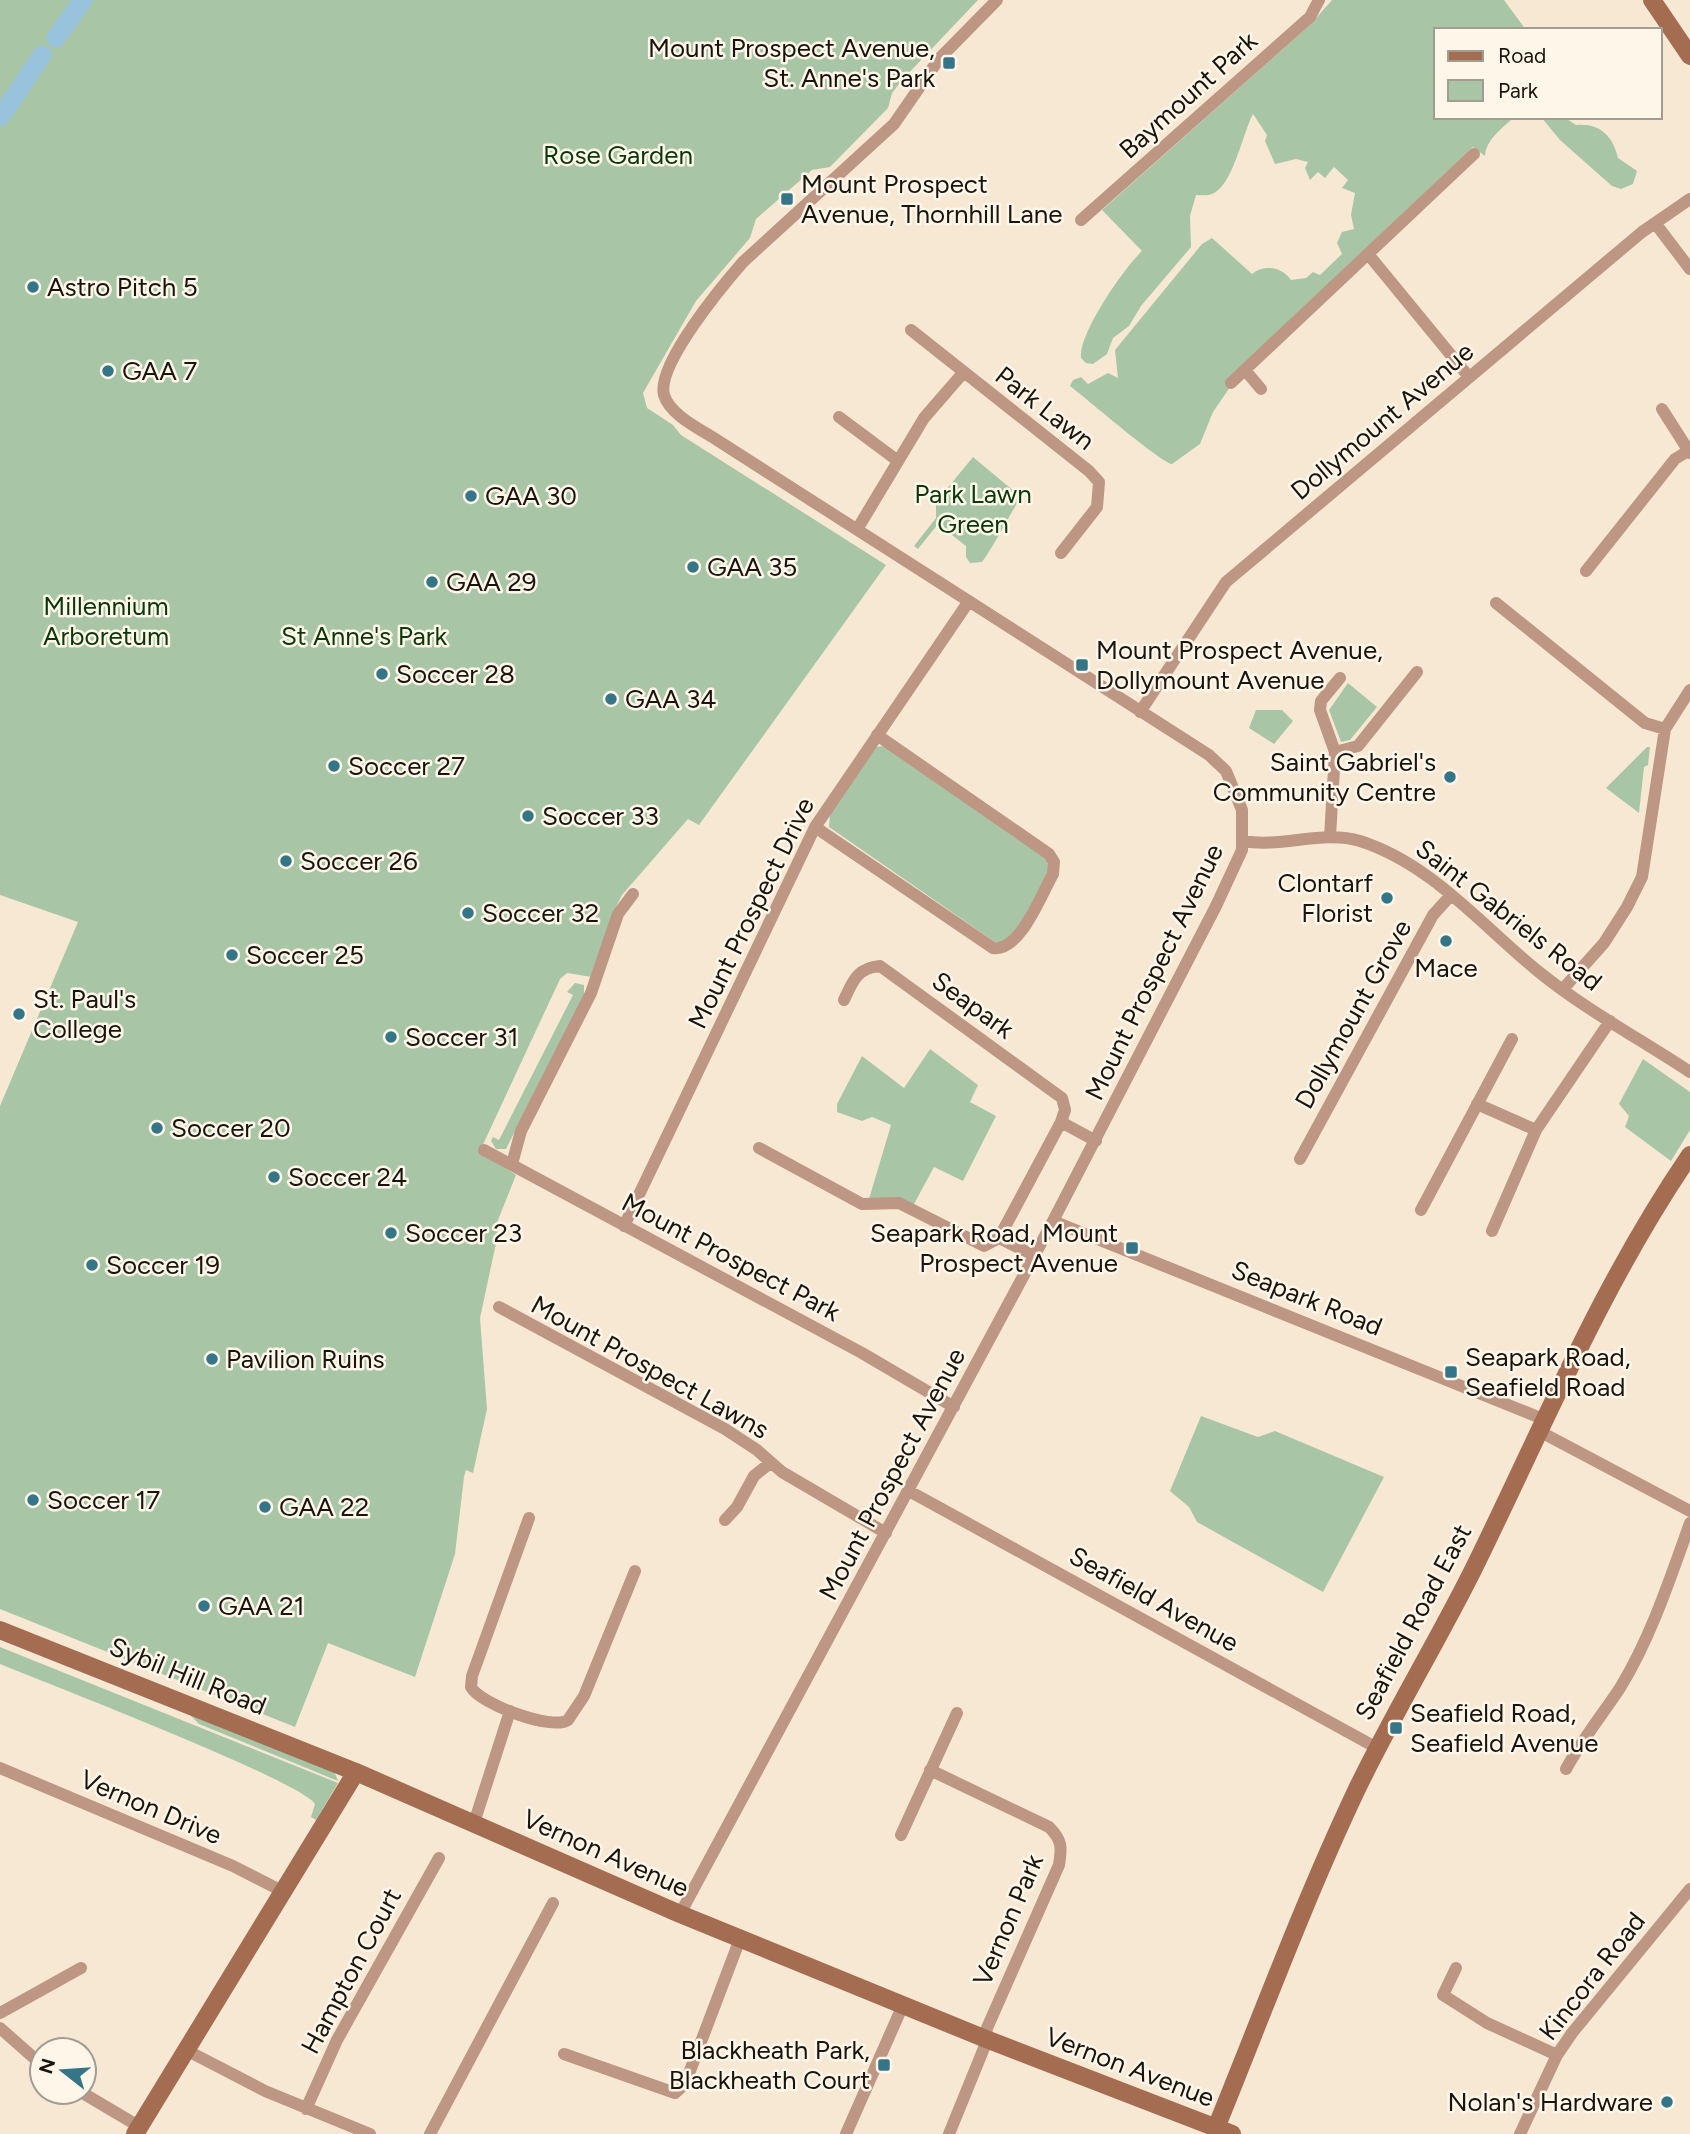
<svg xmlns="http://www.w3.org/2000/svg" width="1690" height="2134" font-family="Figtree,sans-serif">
<rect width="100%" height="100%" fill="#f7e8d4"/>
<!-- green -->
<path fill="#a8c6a6" d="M 0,0 L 978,0 L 903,79 L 892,93 L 888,108 L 830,167 L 812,170 L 756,219 L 750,238 L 696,301 L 643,393 L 647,408 L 673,425 L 681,435 L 886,565 L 699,825 L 688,819 L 622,895 L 613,913 L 592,977 L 567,973 L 560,979 L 480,1151 L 516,1175 L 496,1225 L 498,1234 L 480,1318 L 487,1409 L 473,1473 L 466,1470 L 464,1477 L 455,1554 L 415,1677 L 328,1643 L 295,1727 L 0,1609 L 0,1106 L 78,922 L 0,895 Z
M 1332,0 L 1504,0 L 1526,30 L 1436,30 L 1436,117 L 1514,117 C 1503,128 1486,139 1485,156 L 1473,147 L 1292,318 L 1237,377 L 1213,412 L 1200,444 L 1172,464 C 1160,462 1087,399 1070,386 L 1073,380 L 1081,377 L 1088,384 L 1108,373 L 1118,378 L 1115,350 L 1202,244 L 1212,238 L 1252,274 C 1264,264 1282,267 1291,280 L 1306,278 L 1313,272 L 1320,275 L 1342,254 L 1337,243 L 1342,232 L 1354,229 L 1351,215 L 1355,193 L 1342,188 L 1348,180 L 1334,167 L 1325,178 L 1318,172 L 1310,180 L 1305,168 L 1308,162 L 1296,159 L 1275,164 L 1265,141 L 1267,135 L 1253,114 C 1243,132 1233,186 1212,194 C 1208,196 1201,195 1196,195 L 1190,216 L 1191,247 L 1141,306 L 1129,326 L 1113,338 L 1107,354 L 1093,364 L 1086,363 L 1081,358 C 1078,334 1124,268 1142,251 L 1102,210 L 1310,25 Z
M 1541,117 L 1564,117 L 1576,125 C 1600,123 1613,136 1618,158 L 1637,171 L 1633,184 L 1621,189 L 1612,186 L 1560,140 Z
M 973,457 L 1021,497 C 1007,519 997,541 982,562 L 970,563 L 966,557 L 966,546 L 938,524 L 918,549 L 914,546 L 936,518 L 936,502 Z
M 1348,683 L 1377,707 L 1350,740 L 1341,742 L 1329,710 Z
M 1256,710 L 1282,710 L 1293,721 L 1274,744 L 1249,728 Z
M 884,746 L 1047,859 L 1049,872 L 1010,943 L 995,942 L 829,827 L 830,814 L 875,747 Z
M 1647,747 L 1650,747 L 1648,765 L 1644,767 L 1639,813 L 1606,788 Z
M 575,983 L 584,985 L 584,995 L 506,1149 L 496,1149 L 491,1141 L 493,1137 L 499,1140 L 573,995 L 567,992 Z
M 930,1049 L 978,1085 L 970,1102 L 996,1116 L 963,1181 L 934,1167 L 914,1204 L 869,1199 L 891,1125 L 872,1117 L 862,1121 L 837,1112 L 837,1104 L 862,1056 L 904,1088 Z
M 1643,1059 L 1690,1092 L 1690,1130 L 1671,1161 L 1625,1127 L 1629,1116 L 1619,1104 Z
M 1201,1416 L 1258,1437 L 1275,1431 L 1384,1477 L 1323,1592 L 1197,1522 L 1189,1507 L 1170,1491 Z
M 0,1647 L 338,1783 L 316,1820 L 311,1817 L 315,1804 C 301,1781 44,1682 0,1664 Z
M 190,1715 L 334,1771 L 338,1781 L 199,1724 Z"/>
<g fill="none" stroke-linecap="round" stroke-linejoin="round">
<!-- river -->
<path stroke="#99c2dd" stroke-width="19" d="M 56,38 L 83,0
M 14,97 L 42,55
M 0,117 L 12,100"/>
<!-- street -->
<path stroke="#bd9684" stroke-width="12" d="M 1081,220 L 1310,17 L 1319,0
M 1655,223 L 1690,269
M 1368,254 L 1469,377
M 911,330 L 1089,471 L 1099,482 L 1097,507 L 1061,553
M 1245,370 L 1261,389
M 1231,383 L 1474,154
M 1662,409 L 1690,453
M 839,417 L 898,461
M 858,528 L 924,418 L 963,373
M 1586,571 L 1675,459 L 1688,451
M 1496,603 L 1645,723 L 1665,729
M 1140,712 L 1226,582 L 1642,232 L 1690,199
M 1335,752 L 1358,746 L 1417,672
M 815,827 L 993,948 C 1020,952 1041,895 1053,874 L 1054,862 L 1049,854 L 877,735
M 1330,837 L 1335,752 L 1320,710 L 1321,701 L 1340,678
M 1243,841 C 1282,848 1322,830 1360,841 C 1432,864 1482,926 1539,972 C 1586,1010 1640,1039 1690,1072
M 1563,989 L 1604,943 L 1627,907 L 1642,877 L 1665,729 L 1690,690
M 1477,1104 L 1536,1130
M 1061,1122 L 1096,1141
M 759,1148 L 862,1204 L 899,1203 L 984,1246 L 999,1238 L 1061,1122 L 1065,1110 L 1062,1098 L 880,966 C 857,968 853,981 844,1000
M 484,1150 L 862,1353 L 954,1407
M 1300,1159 L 1433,915 L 1451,895
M 512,1164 L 521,1131 L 591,993 L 618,914 L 633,894
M 1421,1210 L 1512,1039
M 1053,1221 L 1543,1419
M 624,1226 L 815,827 L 969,601
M 1492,1231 L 1536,1130 L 1610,1021
M 999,1238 L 1027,1252
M 499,1307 L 725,1429 L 757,1450 L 782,1472 L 886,1533
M 1537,1430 L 1690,1511
M 909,1491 L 1377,1748
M 529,1518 L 472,1676 L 471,1687 C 480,1704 552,1731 568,1720 L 584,1696 L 635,1571
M 725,1520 L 737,1507 L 754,1476 L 770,1463
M 0,1768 L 233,1866 L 282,1891
M 1566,1769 C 1582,1740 1602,1715 1620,1688 C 1651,1637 1670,1579 1690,1523
M 930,1770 L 1049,1827 C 1062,1840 1062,1847 1059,1865 L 987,2028 L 984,2048 L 949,2134
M 474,1823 L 510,1711
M 901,1835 L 957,1713
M 680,1914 L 1053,1221 L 1216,906 L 1242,850 L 1242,810 L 1226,771 L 1209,755 L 717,440 C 700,429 670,415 664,395 C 656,365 723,285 743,262 L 894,124 L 939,59 L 997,0
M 1456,1968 L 1443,1995 L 1487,2023 L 1557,2055
M 0,2013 L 81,1968
M 0,2028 L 42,2065
M 186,2050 L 265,2091 L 370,2134
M 564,2054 L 675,2093 L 685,2084 L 740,1939
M 81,2092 L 140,2127
M 306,2109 L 337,2040 L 439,1858
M 430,2134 L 553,1903
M 846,2134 L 903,2005
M 1520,2134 L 1557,2055 L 1572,2033 L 1690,1889"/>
<!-- secondary -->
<path stroke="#a46d52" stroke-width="18" d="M 1652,0 L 1690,56
M 0,1630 L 356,1772 L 680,1914 L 986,2039 L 1232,2134
M 1216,2128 C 1262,2015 1304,1901 1356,1791 C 1392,1716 1436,1644 1473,1570 C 1542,1430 1601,1285 1690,1155
M 135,2134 L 356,1772"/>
</g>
<!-- markers -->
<g fill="#347688" stroke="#fff6ea" stroke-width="2.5">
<rect x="942" y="56" width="14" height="14" rx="3.5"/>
<rect x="780" y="192" width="14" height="14" rx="3.5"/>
<circle cx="33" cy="287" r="7"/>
<circle cx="108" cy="371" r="7"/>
<circle cx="471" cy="496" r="7"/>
<circle cx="693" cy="567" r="7"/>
<circle cx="432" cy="582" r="7"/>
<rect x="1075" y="658" width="14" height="14" rx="3.5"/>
<circle cx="382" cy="674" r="7"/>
<circle cx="611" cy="699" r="7"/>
<circle cx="334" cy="766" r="7"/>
<circle cx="1450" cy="777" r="7"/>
<circle cx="528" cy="816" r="7"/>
<circle cx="286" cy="861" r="7"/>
<circle cx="1387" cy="898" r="7"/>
<circle cx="468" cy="913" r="7"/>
<circle cx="1446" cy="941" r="7"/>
<circle cx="232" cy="955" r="7"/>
<circle cx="19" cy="1014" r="7"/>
<circle cx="391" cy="1037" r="7"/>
<circle cx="157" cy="1128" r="7"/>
<circle cx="274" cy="1177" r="7"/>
<circle cx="391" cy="1233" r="7"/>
<rect x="1125" y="1241" width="14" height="14" rx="3.5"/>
<circle cx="92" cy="1265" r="7"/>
<circle cx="212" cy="1359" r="7"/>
<rect x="1444" y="1365" width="14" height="14" rx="3.5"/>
<circle cx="33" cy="1500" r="7"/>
<circle cx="265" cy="1507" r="7"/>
<circle cx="204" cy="1606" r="7"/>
<rect x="1389" y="1721" width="14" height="14" rx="3.5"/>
<rect x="877" y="2058" width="14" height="14" rx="3.5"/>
<circle cx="1667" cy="2102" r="7"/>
</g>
<g text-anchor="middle" stroke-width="5" stroke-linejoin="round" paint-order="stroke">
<!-- poi labels -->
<g font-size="26" fill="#19140d" stroke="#fff6ea" text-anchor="start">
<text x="935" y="57" text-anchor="end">Mount Prospect Avenue,<tspan x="935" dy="30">St. Anne's Park</tspan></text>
<text x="801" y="193">Mount Prospect<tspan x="801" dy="30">Avenue, Thornhill Lane</tspan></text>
<text x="47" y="296">Astro Pitch 5</text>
<text x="122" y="380">GAA 7</text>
<text x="485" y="505">GAA 30</text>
<text x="707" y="576">GAA 35</text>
<text x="446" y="591">GAA 29</text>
<text x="1096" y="659">Mount Prospect Avenue,<tspan x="1096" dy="30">Dollymount Avenue</tspan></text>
<text x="396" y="683">Soccer 28</text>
<text x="625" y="708">GAA 34</text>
<text x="1436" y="771" text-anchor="end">Saint Gabriel's<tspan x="1436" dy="30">Community Centre</tspan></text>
<text x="348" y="775">Soccer 27</text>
<text x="542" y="825">Soccer 33</text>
<text x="300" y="870">Soccer 26</text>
<text x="1373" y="892" text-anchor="end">Clontarf<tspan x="1373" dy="30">Florist</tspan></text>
<text x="482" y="922">Soccer 32</text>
<text x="246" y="964">Soccer 25</text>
<text x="1446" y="977" text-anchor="middle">Mace</text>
<text x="33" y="1008">St. Paul's<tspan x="33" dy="30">College</tspan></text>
<text x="405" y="1046">Soccer 31</text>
<text x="171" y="1137">Soccer 20</text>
<text x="288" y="1186">Soccer 24</text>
<text x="405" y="1242">Soccer 23</text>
<text x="1118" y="1242" text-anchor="end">Seapark Road, Mount<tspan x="1118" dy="30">Prospect Avenue</tspan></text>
<text x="106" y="1274">Soccer 19</text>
<text x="1465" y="1366">Seapark Road,<tspan x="1465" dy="30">Seafield Road</tspan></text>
<text x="226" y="1368">Pavilion Ruins</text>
<text x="47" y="1509">Soccer 17</text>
<text x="279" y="1516">GAA 22</text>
<text x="218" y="1615">GAA 21</text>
<text x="1410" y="1722">Seafield Road,<tspan x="1410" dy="30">Seafield Avenue</tspan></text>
<text x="870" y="2059" text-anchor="end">Blackheath Park,<tspan x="870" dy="30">Blackheath Court</tspan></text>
<text x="1653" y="2111" text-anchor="end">Nolan's Hardware</text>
</g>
<!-- street labels -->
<g font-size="26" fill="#19140d" stroke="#fff6ea">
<text transform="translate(1188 95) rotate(-42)" y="9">Baymount Park</text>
<text transform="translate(1045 408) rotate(38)" y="9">Park Lawn</text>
<text transform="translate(1382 421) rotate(-40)" y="9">Dollymount Avenue</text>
<text transform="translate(751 913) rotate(-64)" y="9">Mount Prospect Drive</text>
<text transform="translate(1509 915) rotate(38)" y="9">Saint Gabriels Road</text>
<text transform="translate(1154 972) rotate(-64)" y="9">Mount Prospect Avenue</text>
<text transform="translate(973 1005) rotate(36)" y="9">Seapark</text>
<text transform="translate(1353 1014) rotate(-61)" y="9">Dollymount Grove</text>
<text transform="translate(731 1257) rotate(28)" y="9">Mount Prospect Park</text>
<text transform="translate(1307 1298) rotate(22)" y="9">Seapark Road</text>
<text transform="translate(650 1367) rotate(29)" y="9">Mount Prospect Lawns</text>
<text transform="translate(892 1474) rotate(-62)" y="9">Mount Prospect Avenue</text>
<text transform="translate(1154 1599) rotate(29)" y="9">Seafield Avenue</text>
<text transform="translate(1413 1622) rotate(-62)" y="9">Seafield Road East</text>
<text transform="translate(188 1676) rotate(22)" y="9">Sybil Hill Road</text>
<text transform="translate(151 1807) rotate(23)" y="9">Vernon Drive</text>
<text transform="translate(606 1853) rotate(24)" y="9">Vernon Avenue</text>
<text transform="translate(1008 1920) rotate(-67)" y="9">Vernon Park</text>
<text transform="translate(351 1971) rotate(-62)" y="9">Hampton Court</text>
<text transform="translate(1592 1976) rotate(-52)" y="9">Kincora Road</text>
<text transform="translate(1130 2067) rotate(21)" y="9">Vernon Avenue</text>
</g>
<!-- park labels -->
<g font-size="26" fill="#0a380a" stroke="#fff6ea">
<text x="618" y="164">Rose Garden</text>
<text x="973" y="503">Park Lawn<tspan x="973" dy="30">Green</tspan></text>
<text x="106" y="615">Millennium<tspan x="106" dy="30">Arboretum</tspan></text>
<text x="364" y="645">St Anne's Park</text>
</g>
</g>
<!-- legend -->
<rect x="1434" y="28" width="228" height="91" fill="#fff6ea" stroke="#a39c92" stroke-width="2"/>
<rect x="1448" y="51" width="35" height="10" fill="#a46d52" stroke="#a39c92" stroke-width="2"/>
<text x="1498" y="63" font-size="21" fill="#19140d">Road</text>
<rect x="1448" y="80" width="35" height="21" fill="#a8c6a6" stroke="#a39c92" stroke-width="2"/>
<text x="1498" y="98" font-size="21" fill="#19140d">Park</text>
<!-- north arrow -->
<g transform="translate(63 2071) rotate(287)"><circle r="33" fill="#fff6ea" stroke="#a39c92" stroke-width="2"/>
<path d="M0-5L12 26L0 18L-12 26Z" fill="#347688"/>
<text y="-10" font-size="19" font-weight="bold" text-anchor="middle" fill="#19140d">N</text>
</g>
</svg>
